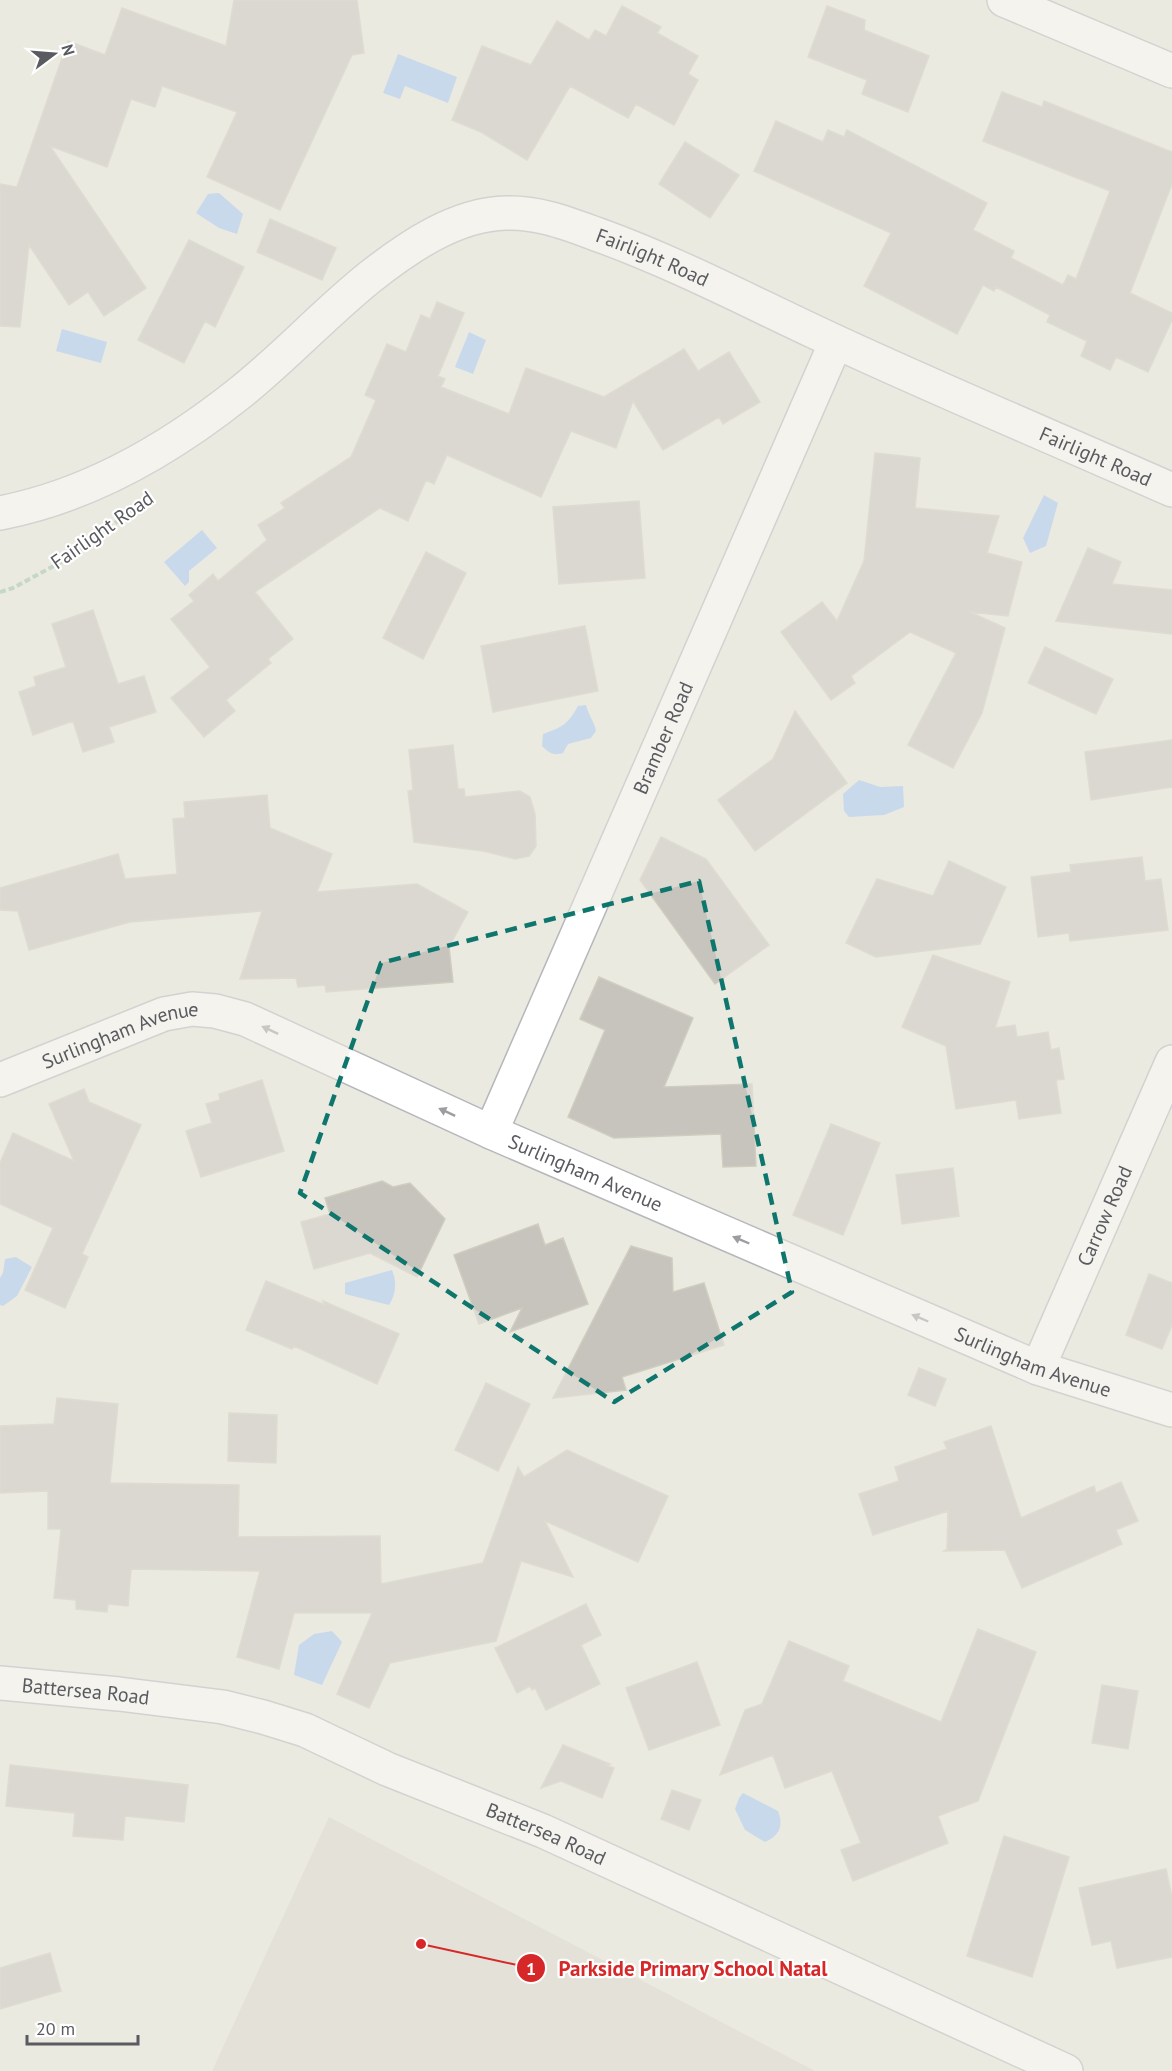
<svg xmlns="http://www.w3.org/2000/svg" width="1172" height="2071" font-family="'PT Sans',sans-serif">
<rect width="100%" height="100%" fill="#ebeae0"/>
<!-- education -->
<path fill="#dbd9ce" d="M 329,1817 L 815,2071 L 212,2071 Z"/>
<!-- water -->
<path fill="#a1c5fa" d="M 398,54 L 457,77 L 448,103 L 405,86 L 400,99 L 383,93 Z
M 219,193 L 243,214 L 237,234 L 219,228 L 196,213 L 208,194 Z
M 62,329 L 107,342 L 101,363 L 56,351 Z
M 469,332 L 486,340 L 473,374 L 455,367 Z
M 1044,495 L 1058,503 L 1046,546 L 1030,553 L 1023,538 Z
M 202,530 L 217,548 L 189,571 L 189,582 L 185,586 L 164,562 Z
M 586,705 C 588,714 594,721 596,731 L 591,738 L 568,744 L 563,753 C 553,756 549,753 542,746 L 543,734 C 563,727 568,724 578,706 Z
M 859,780 L 880,787 L 903,786 L 904,807 L 884,815 L 849,817 L 844,811 L 843,794 Z
M 16,1257 L 32,1267 L 17,1296 L 3,1306 L 0,1305 L 0,1278 L 3,1273 L 5,1259 Z
M 392,1270 C 397,1282 396,1294 389,1305 L 345,1294 L 345,1283 Z
M 332,1631 L 342,1642 L 322,1685 L 294,1675 L 299,1645 L 314,1634 Z
M 743,1793 L 778,1811 C 784,1826 779,1836 765,1842 L 745,1830 L 735,1809 L 739,1798 Z"/>
<!-- building -->
<path fill="#c6c4bd" stroke="#cfcdbf" stroke-width="1.5" d="M 234,0 L 357,0 L 364,53 L 352,55 L 280,210 L 207,177 L 237,112 L 162,86 L 155,107 L 131,99 L 107,167 L 50,146 L 146,288 L 104,316 L 88,292 L 69,305 L 29,245 L 20,327 L 0,326 L 0,184 L 17,187 L 68,41 L 105,55 L 122,8 L 226,46 Z
M 622,6 L 661,27 L 657,33 L 698,56 L 688,74 L 698,80 L 674,125 L 636,104 L 628,118 L 570,86 L 527,160 L 481,132 L 452,120 L 482,46 L 531,65 L 557,21 L 589,40 L 595,30 L 606,36 Z
M 827,6 L 865,20 L 864,30 L 929,56 L 908,112 L 862,94 L 867,80 L 808,57 Z
M 1002,92 L 1042,107 L 1044,101 L 1172,152 L 1172,184 L 1130,293 L 1172,313 L 1172,320 L 1148,372 L 1116,357 L 1110,370 L 1081,356 L 1087,341 L 1047,322 L 1050,315 L 996,287 L 994,291 L 983,285 L 957,334 L 864,286 L 891,233 L 754,171 L 776,121 L 823,142 L 828,130 L 844,137 L 847,130 L 987,203 L 973,230 L 1014,251 L 1011,258 L 1063,285 L 1068,275 L 1076,279 L 1110,191 L 983,141 Z
M 685,142 L 739,175 L 710,218 L 659,184 Z
M 270,219 L 336,248 L 322,280 L 257,252 Z
M 189,240 L 244,267 L 215,327 L 205,321 L 184,363 L 138,340 Z
M 437,302 L 464,313 L 438,376 L 445,379 L 441,387 L 509,414 L 526,368 L 604,397 L 684,349 L 698,371 L 729,352 L 760,402 L 723,424 L 719,417 L 663,450 L 633,401 L 616,448 L 571,431 L 541,497 L 447,455 L 434,484 L 426,480 L 408,521 L 380,508 L 255,592 L 293,639 L 268,659 L 271,663 L 226,700 L 235,711 L 204,737 L 171,698 L 210,667 L 171,619 L 194,601 L 189,595 L 213,574 L 218,581 L 267,540 L 258,525 L 285,508 L 281,503 L 351,457 L 376,400 L 365,395 L 387,344 L 406,352 L 421,315 L 430,319 Z
M 875,453 L 920,458 L 915,508 L 999,516 L 987,553 L 1022,562 L 1008,616 L 970,612 L 1005,628 L 982,713 L 953,768 L 908,745 L 956,653 L 910,632 L 851,676 L 855,683 L 831,700 L 781,632 L 822,602 L 837,621 L 864,561 Z
M 639,501 L 645,578 L 559,584 L 553,507 Z
M 1088,548 L 1121,562 L 1112,584 L 1172,590 L 1172,634 L 1056,621 Z
M 426,552 L 466,573 L 423,659 L 383,638 Z
M 93,610 L 118,684 L 144,676 L 156,712 L 109,727 L 114,742 L 83,752 L 73,721 L 33,735 L 19,692 L 36,686 L 34,677 L 66,667 L 52,624 Z
M 585,626 L 598,691 L 493,712 L 481,646 Z
M 1045,647 L 1113,679 L 1096,714 L 1028,683 Z
M 795,711 L 847,783 L 755,851 L 718,800 L 773,759 Z
M 1172,740 L 1172,787 L 1091,800 L 1085,752 Z
M 453,745 L 458,789 L 464,789 L 465,797 L 520,791 L 530,797 L 535,814 L 536,846 L 529,856 L 515,859 L 483,851 L 414,842 L 408,791 L 413,790 L 409,750 Z
M 267,795 L 270,828 L 332,854 L 317,892 L 417,884 L 468,912 L 449,947 L 453,982 L 326,992 L 325,985 L 298,987 L 296,978 L 240,979 L 262,911 L 130,922 L 29,950 L 18,911 L 0,910 L 0,888 L 118,854 L 125,879 L 177,874 L 173,819 L 185,818 L 184,802 Z
M 661,837 L 706,859 L 769,945 L 715,984 L 640,880 Z
M 1142,857 L 1145,881 L 1161,879 L 1168,930 L 1070,941 L 1069,933 L 1038,937 L 1031,877 L 1071,872 L 1070,865 Z
M 949,861 L 1006,887 L 980,944 L 876,957 L 846,943 L 877,879 L 933,896 Z
M 933,955 L 1010,982 L 995,1028 L 1015,1025 L 1017,1037 L 1048,1032 L 1051,1050 L 1059,1048 L 1064,1079 L 1056,1080 L 1061,1113 L 1019,1119 L 1016,1100 L 956,1109 L 946,1046 L 902,1027 Z
M 599,977 L 693,1018 L 664,1087 L 752,1084 L 756,1166 L 723,1167 L 721,1134 L 614,1138 L 568,1117 L 605,1030 L 580,1019 Z
M 262,1080 L 284,1151 L 201,1177 L 186,1131 L 212,1123 L 206,1104 L 220,1100 L 219,1094 Z
M 84,1089 L 89,1102 L 141,1125 L 82,1254 L 88,1257 L 65,1308 L 25,1290 L 53,1228 L 0,1204 L 0,1163 L 13,1133 L 74,1161 L 49,1104 Z
M 831,1124 L 880,1143 L 843,1235 L 793,1215 Z
M 953,1168 L 959,1216 L 902,1224 L 896,1175 Z
M 382,1181 L 393,1187 L 410,1183 L 445,1219 L 417,1277 L 370,1253 L 314,1269 L 301,1222 L 330,1214 L 325,1198 Z
M 538,1224 L 545,1245 L 563,1238 L 588,1304 L 510,1332 L 522,1308 L 479,1324 L 454,1255 Z
M 631,1246 L 672,1258 L 673,1292 L 704,1283 L 724,1345 L 622,1377 L 626,1390 L 553,1398 Z
M 1149,1274 L 1172,1283 L 1172,1325 L 1162,1349 L 1126,1335 Z
M 266,1281 L 325,1305 L 323,1301 L 399,1334 L 377,1384 L 294,1346 L 292,1349 L 246,1330 Z
M 919,1368 L 946,1379 L 935,1406 L 908,1395 Z
M 486,1383 L 530,1404 L 498,1471 L 455,1450 Z
M 57,1398 L 118,1404 L 110,1483 L 239,1485 L 238,1537 L 380,1536 L 381,1584 L 483,1563 L 518,1467 L 524,1477 L 567,1450 L 668,1496 L 638,1562 L 545,1521 L 573,1577 L 521,1561 L 496,1641 L 390,1663 L 369,1708 L 337,1694 L 372,1613 L 294,1613 L 279,1669 L 237,1657 L 260,1571 L 131,1569 L 128,1606 L 108,1604 L 107,1612 L 76,1609 L 76,1600 L 54,1598 L 61,1529 L 48,1529 L 48,1491 L 0,1493 L 0,1426 L 54,1424 Z
M 229,1413 L 277,1415 L 276,1463 L 228,1461 Z
M 991,1426 L 1021,1518 L 1094,1486 L 1096,1493 L 1121,1482 L 1138,1521 L 1116,1530 L 1122,1544 L 1022,1588 L 1005,1550 L 944,1551 L 947,1549 L 948,1511 L 873,1535 L 859,1494 L 899,1481 L 895,1467 L 947,1449 L 944,1442 Z
M 586,1604 L 601,1635 L 581,1645 L 600,1684 L 546,1710 L 535,1688 L 532,1690 L 530,1686 L 517,1693 L 495,1648 Z
M 978,1629 L 1036,1652 L 978,1801 L 938,1816 L 948,1843 L 853,1881 L 841,1850 L 861,1843 L 832,1771 L 785,1788 L 773,1755 L 720,1775 L 745,1710 L 762,1704 L 789,1641 L 849,1666 L 843,1681 L 941,1722 Z
M 697,1662 L 720,1725 L 649,1750 L 626,1688 Z
M 1102,1685 L 1138,1691 L 1128,1749 L 1092,1743 Z
M 563,1745 L 610,1764 L 606,1765 L 614,1768 L 602,1798 L 561,1781 L 541,1788 Z
M 10,1765 L 188,1785 L 184,1822 L 125,1816 L 123,1840 L 73,1836 L 75,1813 L 6,1806 Z
M 672,1790 L 701,1800 L 689,1830 L 661,1819 Z
M 1004,1836 L 1069,1857 L 1032,1977 L 967,1956 Z
M 1166,1869 L 1172,1897 L 1172,1957 L 1117,1968 L 1111,1941 L 1092,1945 L 1079,1888 Z
M 50,1953 L 61,1991 L 0,2009 L 0,1968 Z"/>
<g fill="none" stroke-linecap="round" stroke-linejoin="round">
<!-- minor casing -->
<g stroke="#b5b7bc" stroke-width="36">
<g id="minor">
<path d="M 1004,0 L 1172,71"/>
<path id="s1" d="M 0,513 C 89,496 171,448 241,392 C 286,356 325,313 370,277 C 408,247 456,214 506,213 C 538,212 566,223 596,234 C 677,263 754,304 832,340 C 944,392 1059,440 1172,490"/>
<path id="s2" d="M 0,1080 L 164,1014 L 192,1009 L 215,1011 L 245,1019 L 491,1132 L 1038,1368 L 1172,1410"/>
<path id="s3" d="M 491,1132 L 836,342"/>
<path id="s4" d="M 1038,1368 L 1172,1062"/>
<path id="s5" d="M 0,1683 L 119,1694 L 223,1707 L 263,1717 L 305,1730 L 387,1769 L 543,1831 L 1066,2071"/>
</g>
</g>
<!-- path -->
<path stroke="#97c2aa" stroke-width="4" stroke-dasharray="6 3" stroke-linecap="butt" d="M 0,592 L 13,588 L 74,555 L 145,500"/>
<!-- minor -->
<use href="#minor" stroke="#fff" stroke-width="33"/>
</g>
<!-- one-way arrows -->
<defs><path id="oneway-solid" d="M-6-.8H1V-3.2L6.5 0L1 3.2V.8H-6Z" transform="scale(1.5)"/></defs>
<g fill="#9b9da0">
<use href="#oneway-solid" transform="translate(270 1030) rotate(-155)"/>
<use href="#oneway-solid" transform="translate(447 1112) rotate(-155)"/>
<use href="#oneway-solid" transform="translate(741 1240) rotate(-157)"/>
<use href="#oneway-solid" transform="translate(920 1318) rotate(-157)"/>
</g>
<!-- marked area -->
<path d="M0 0H1172V2071H0ZM 699,881 L 792,1292 L 614,1402 L 300,1193 L 381,963 Z" fill="#ebeae0" fill-opacity=".55" fill-rule="evenodd"/>
<path fill="none" stroke="#0f766e" stroke-width="4.5" stroke-dasharray="12 8" stroke-linejoin="round" d="M 699,881 L 792,1292 L 614,1402 L 300,1193 L 381,963 Z"/>
<g text-anchor="middle" stroke-width="4.5" stroke-linejoin="round" paint-order="stroke">
<!-- street labels -->
<g font-size="20" fill="#595b60" stroke="#fff">
<text dy="7" stroke="none"><textPath href="#s1" startOffset="752">Fairlight Road</textPath></text>
<text dy="7" stroke="none"><textPath href="#s1" startOffset="1238">Fairlight Road</textPath></text>
<text transform="translate(102 530) rotate(-35)" y="7">Fairlight Road</text>
<text dy="7" stroke="none"><textPath href="#s3" startOffset="430">Bramber Road</textPath></text>
<text dy="7" stroke="none"><textPath href="#s2" startOffset="129">Surlingham Avenue</textPath></text>
<text dy="7" stroke="none"><textPath href="#s2" startOffset="633">Surlingham Avenue</textPath></text>
<text dy="7" stroke="none"><textPath href="#s4" startOffset="166">Carrow Road</textPath></text>
<text dy="7" stroke="none"><textPath href="#s2" startOffset="1119">Surlingham Avenue</textPath></text>
<text dy="7" stroke="none"><textPath href="#s5" startOffset="86">Battersea Road</textPath></text>
<text dy="7" stroke="none"><textPath href="#s5" startOffset="572">Battersea Road</textPath></text>
</g>
</g>
<!-- callouts -->
<path fill="none" stroke="#d62828" stroke-width="2" d="M421 1944L531 1968"/>
<g fill="#d62828" stroke="#fff" stroke-width="2">
<circle cx="421" cy="1944" r="6"/>
<circle cx="531" cy="1968" r="15"/>
</g>
<g font-size="18" text-anchor="middle" font-weight="bold" fill="#fff">
<text x="531" y="1975">1</text>
</g>
<g font-size="21" text-anchor="middle" font-weight="bold" fill="#d62828" stroke="#fff" stroke-width="4.5" stroke-linejoin="round" paint-order="stroke">
<text x="693" y="1976">Parkside Primary School Natal</text>
</g>
<!-- north arrow -->
<g transform="translate(54 54) rotate(74)" stroke="#ffffff" stroke-width="4.5" paint-order="stroke">
<path d="M0-4.5L10 22L0 15L-10 22Z" fill="#595b60"/>
<text y="-9" font-size="16" font-weight="bold" text-anchor="middle" fill="#595b60">N</text>
</g>
<!-- scale -->
<path d="M27 2035v9h111v-9" fill="none" stroke="#595b60" stroke-width="3"/>
<text x="36" y="2035" font-size="18" fill="#595b60" stroke="#ffffff" stroke-width="4.5" paint-order="stroke">20 m</text>
</svg>
